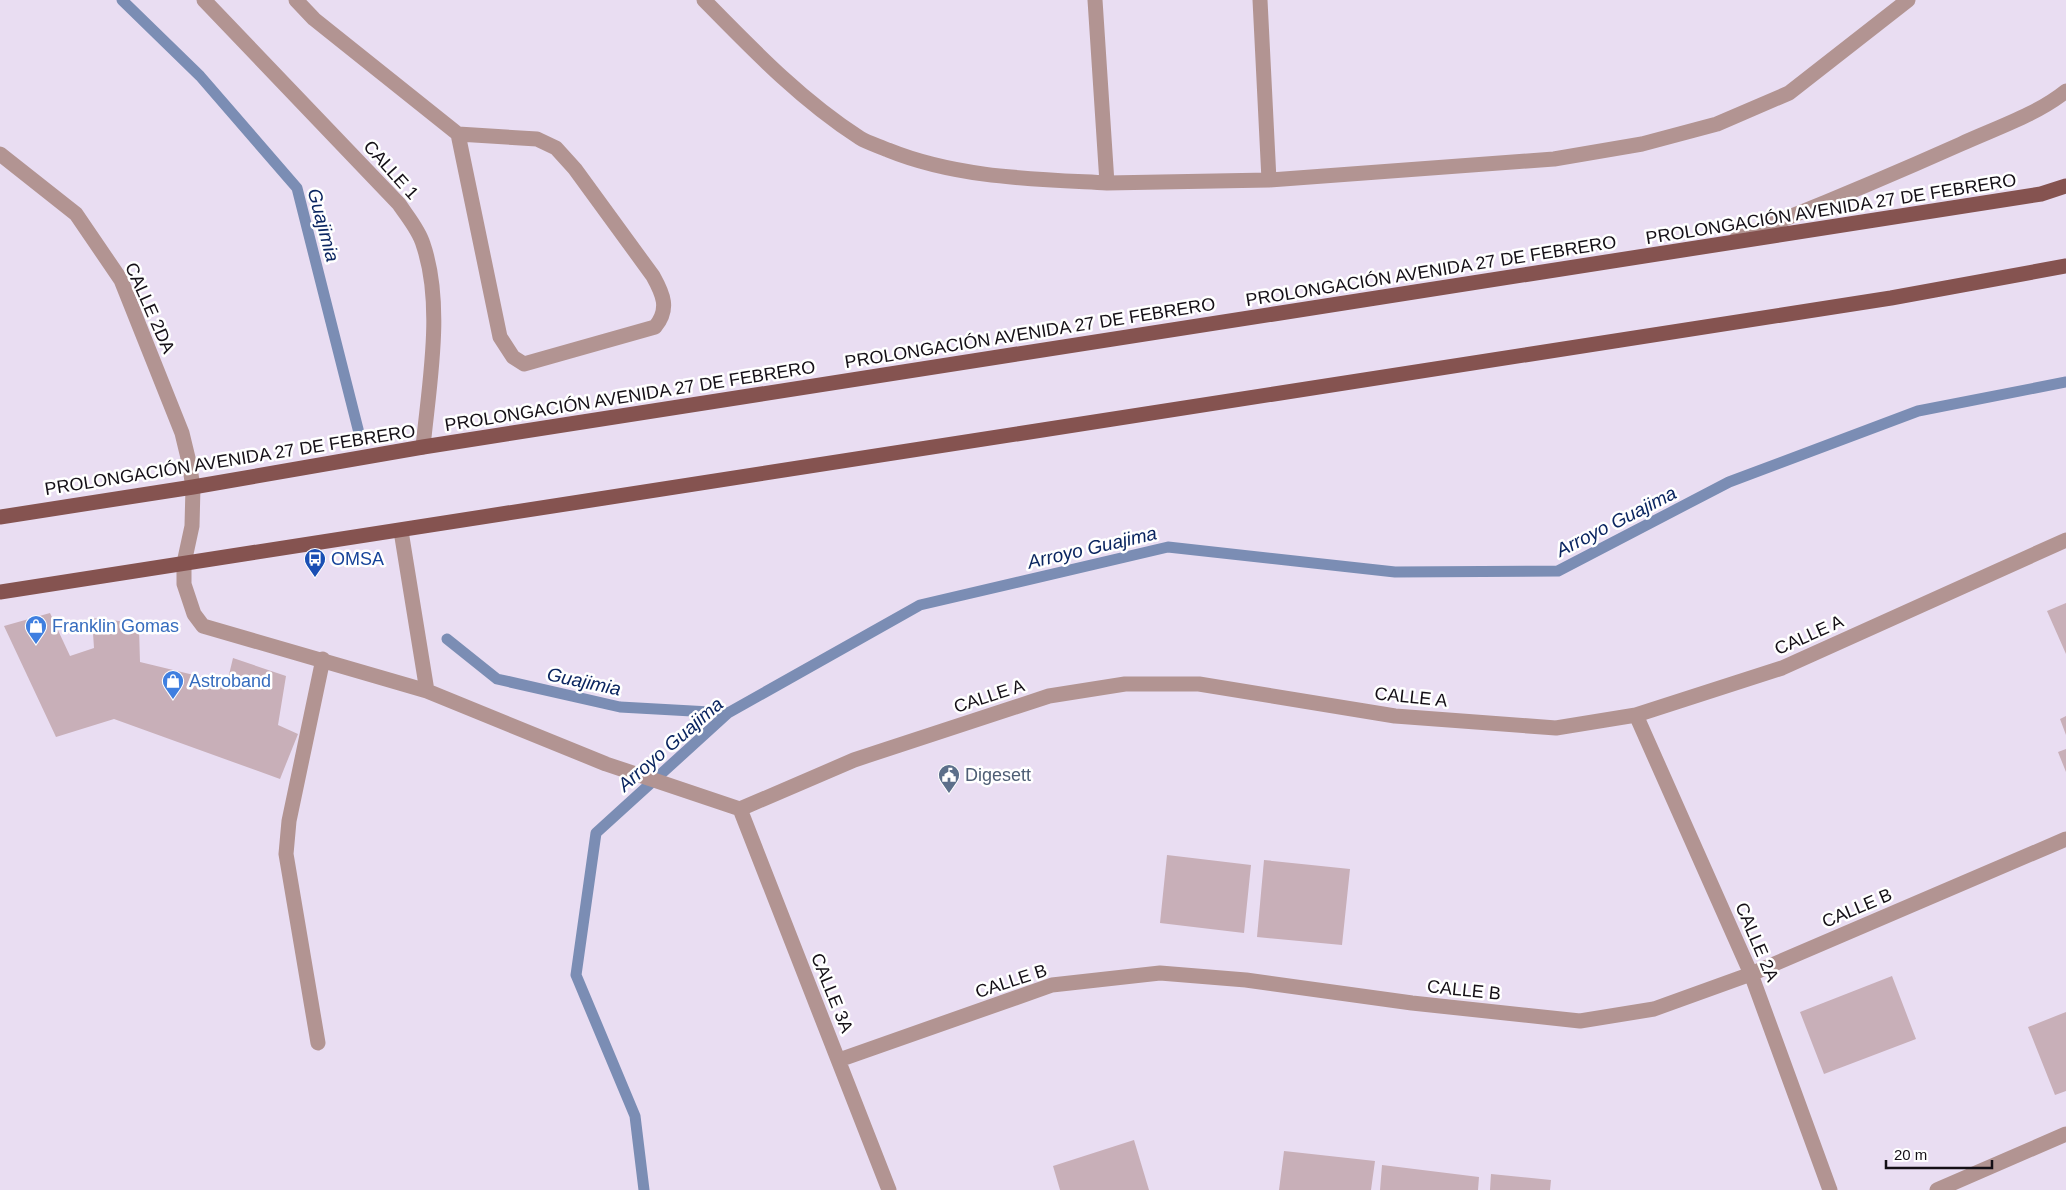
<svg xmlns="http://www.w3.org/2000/svg" width="2066" height="1190" font-family="Arial,sans-serif">
<rect width="100%" height="100%" fill="#e9ddf2"/>
<g fill="none" stroke-linecap="round" stroke-linejoin="round">
<!-- stream -->
<path stroke="#7b8db4" stroke-width="11" d="M 122,0 L 200,76 L 297,188 L 359,433
M 447,639 L 497,679 L 620,707 L 728,713
M 644,1190 L 635,1116 L 576,975 L 596,833 L 728,713 L 920,605 L 1168,547 L 1395,572 L 1558,571 L 1729,482 L 1918,411 L 2066,382"/>
</g>
<!-- building -->
<path fill="#c8afb8" d="M 2066,603 L 2066,654 L 2047,611 Z
M 50,613 L 70,656 L 94,648 L 92,618 L 119,621 L 139,628 L 140,662 L 227,683 L 233,658 L 286,676 L 278,725 L 298,734 L 280,779 L 114,719 L 56,737 L 4,626 Z
M 2066,716 L 2066,735 L 2060,719 Z
M 2066,749 L 2066,772 L 2058,752 Z
M 1167,855 L 1251,865 L 1244,933 L 1160,923 Z
M 1264,860 L 1350,869 L 1342,945 L 1257,937 Z
M 1892,976 L 1916,1039 L 1824,1074 L 1800,1012 Z
M 2066,1012 L 2066,1091 L 2055,1095 L 2028,1027 Z
M 1134,1140 L 1149,1190 L 1060,1190 L 1053,1166 Z
M 1284,1151 L 1375,1161 L 1371,1190 L 1279,1190 Z
M 1382,1165 L 1479,1177 L 1478,1190 L 1380,1190 Z
M 1491,1174 L 1551,1180 L 1550,1190 L 1490,1190 Z"/>
<g fill="none" stroke-linecap="round" stroke-linejoin="round">
<!-- minor -->
<path stroke="#b29492" stroke-width="15" d="M 204,0 L 399,204 C 407,216 419,230 423,244 C 444,305 429,384 423,447
M 296,0 L 314,19 L 458,134 L 537,139 L 556,148 L 575,169 L 653,276 C 663,294 670,309 655,327 L 524,364 L 513,357 L 500,337 L 458,134
M 704,0 C 753,50 801,100 860,138 C 868,143 879,146 888,150 C 957,178 1033,179 1107,183
M 1095,0 L 1107,183 L 1269,180 L 1554,159 L 1642,144 L 1717,124 L 1789,93 L 1908,0
M 1260,0 L 1269,180
M 0,154 L 76,214 L 121,280 L 182,433 L 189,462 L 193,487 L 192,526 L 184,563 L 184,584 L 194,614 L 203,626 L 427,691 L 606,764 L 740,809
M 1737,238 C 1813,208 1887,177 1961,144 C 1996,128 2036,115 2066,91
M 401,531 L 427,691
M 1636,715 L 1751,974 L 1830,1190
M 740,809 L 854,760 L 1049,696 L 1125,684 L 1199,684 L 1395,716 L 1556,728 L 1636,715 L 1782,668 L 2066,540
M 740,809 L 889,1190
M 318,1043 L 286,854 L 289,821 L 323,659
M 839,1060 L 1052,985 L 1160,973 L 1246,980 L 1412,1003 L 1580,1021 L 1654,1009 L 1751,974 L 2066,839
M 1937,1190 L 2066,1134"/>
<!-- major -->
<path stroke="#855350" stroke-width="15" d="M 0,517 L 193,487 L 423,447 L 2041,194 L 2066,186
M 0,592 L 1891,298 L 2066,266"/>
</g>
<!-- icons -->
<defs>
<g id="bus-pin" transform="scale(1.125)"><path d="M0 17L-7.5 6A9.5 9.5 0 1 1 7.5 6Z" fill="#1a4fb4" stroke="#fff"/><path d="M-5-6H5V4H4V6H2V4H-2V6H-4V4H-5ZM-3.5-4V0h7V-4ZM-3.5 1.2v1.5H-2V1.2ZM2 1.2v1.5H3.5V1.2Z" fill="#fff"/></g>
<g id="shop-pin" transform="scale(1.125)"><path d="M0 17L-7.5 6A9.5 9.5 0 1 1 7.5 6Z" fill="#3f7fe0" stroke="#fff"/><path d="M-5-2.5h2.3a2.7 3.5 0 0 1 5.4 0H5L5.5 6h-11ZM-1.5-2.5h3a1.5 2.3 0 0 0-3 0Z" fill="#fff"/></g>
<g id="civic-pin" transform="scale(1.125)"><path d="M0 17L-7.5 6A9.5 9.5 0 1 1 7.5 6Z" fill="#5c6f8a" stroke="#fff"/><path d="M-.6-6.5H3V-4.5H.6V-3L4-1V1h2V6H-6V1h2V-1L-.6-3ZM-1.2 2.5V6h2.4V2.5Z" fill="#fff"/></g>
</defs>
<g fill-rule="evenodd">
<use href="#bus-pin" x="315" y="559"/>
<use href="#shop-pin" x="36" y="626"/>
<use href="#shop-pin" x="173" y="681"/>
<use href="#civic-pin" x="949" y="775"/>
</g>
<g text-anchor="middle" stroke-width="5" stroke-linejoin="round" paint-order="stroke">
<!-- street labels -->
<g font-size="18" fill="#140f16" stroke="#fff">
<text transform="translate(391 170) rotate(48)" y="6">CALLE 1</text>
<text transform="translate(1831 209) rotate(-9)" y="6">PROLONGACIÓN AVENIDA 27 DE FEBRERO</text>
<text transform="translate(1431 271) rotate(-9)" y="6">PROLONGACIÓN AVENIDA 27 DE FEBRERO</text>
<text transform="translate(150 308) rotate(66)" y="6">CALLE 2DA</text>
<text transform="translate(1030 333) rotate(-9)" y="6">PROLONGACIÓN AVENIDA 27 DE FEBRERO</text>
<text transform="translate(630 396) rotate(-9)" y="6">PROLONGACIÓN AVENIDA 27 DE FEBRERO</text>
<text transform="translate(230 460) rotate(-9)" y="6">PROLONGACIÓN AVENIDA 27 DE FEBRERO</text>
<text transform="translate(1809 635) rotate(-24)" y="6">CALLE A</text>
<text transform="translate(989 696) rotate(-18)" y="6">CALLE A</text>
<text transform="translate(1411 697) rotate(6)" y="6">CALLE A</text>
<text transform="translate(1857 908) rotate(-23)" y="6">CALLE B</text>
<text transform="translate(1757 942) rotate(67)" y="6">CALLE 2A</text>
<text transform="translate(1011 981) rotate(-18)" y="6">CALLE B</text>
<text transform="translate(1464 990) rotate(6)" y="6">CALLE B</text>
<text transform="translate(832 993) rotate(68)" y="6">CALLE 3A</text>
</g>
<!-- transit labels -->
<g font-size="18" fill="#164399" stroke="#fff" text-anchor="start">
<text x="331" y="565">OMSA</text>
</g>
<!-- shop labels -->
<g font-size="18" fill="#366cbe" stroke="#fff" text-anchor="start">
<text x="52" y="632">Franklin Gomas</text>
<text x="189" y="687">Astroband</text>
</g>
<!-- service labels -->
<g font-size="18" fill="#4e5e75" stroke="#fff" text-anchor="start">
<text x="965" y="781">Digesett</text>
</g>
<!-- water labels -->
<g font-size="19" font-style="italic" fill="#0a2560" stroke="#fff">
<text transform="translate(324 225) rotate(75)" y="7">Guajimia</text>
<text transform="translate(1616 521) rotate(-27)" y="7">Arroyo Guajima</text>
<text transform="translate(1092 547) rotate(-13)" y="7">Arroyo Guajima</text>
<text transform="translate(584 681) rotate(12)" y="7">Guajimia</text>
<text transform="translate(670 744) rotate(-41)" y="7">Arroyo Guajima</text>
</g>
</g>
<!-- scale -->
<path d="M1886 1160v8h106v-8" fill="none" stroke="#140f16" stroke-width="2.5"/>
<text x="1894" y="1160" font-size="15" fill="#140f16" stroke="#ffffff" stroke-width="4" paint-order="stroke">20 m</text>
</svg>
